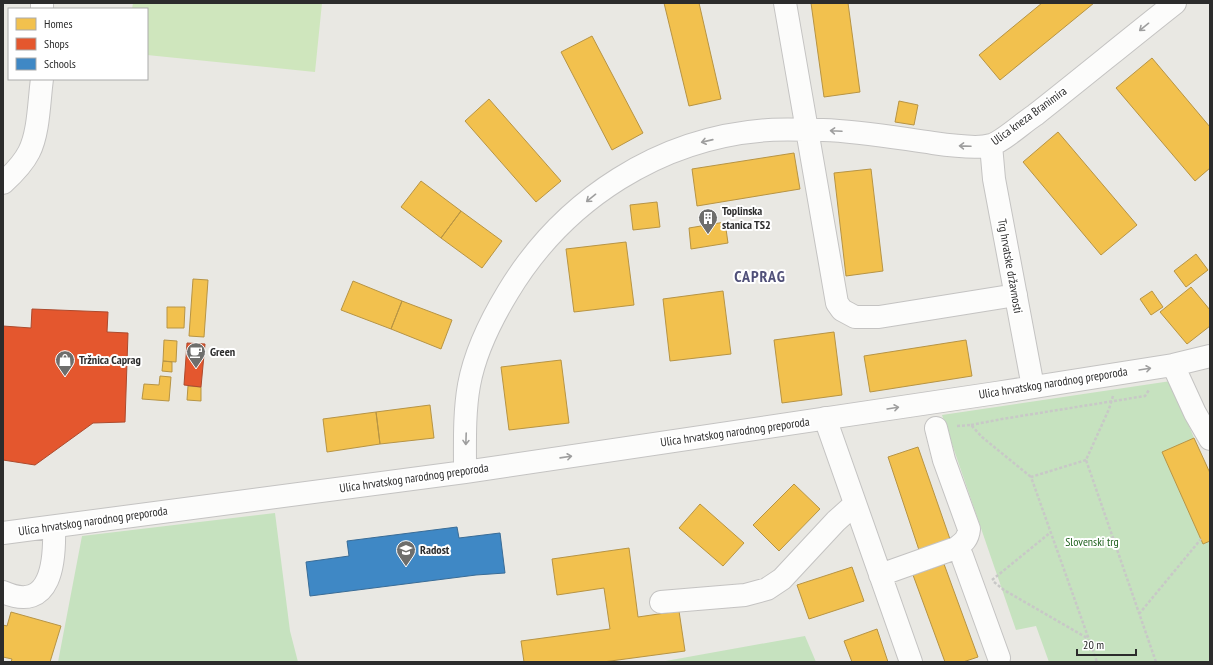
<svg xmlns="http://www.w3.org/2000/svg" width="1213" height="665" font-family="'PT Sans Narrow',sans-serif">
<rect width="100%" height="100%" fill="#e9e8e3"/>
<!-- green -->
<path fill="#c6e2bf" d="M 1171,381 L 1194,438 L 1162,452 L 1203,544 L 1210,541 L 1210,662 L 1049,662 L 1036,626 L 1016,630 L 942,415 Z
M 275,513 L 290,631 L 298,662 L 58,662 L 82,536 Z
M 805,636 L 816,662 L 660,662 Z"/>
<!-- pitch -->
<path fill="#cfe6bd" d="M 133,3 L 322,3 L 315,72 L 147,55 L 147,9 L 132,9 Z"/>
<!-- homes -->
<path fill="#f2c14e" stroke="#b79444" d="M 664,3 L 699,3 L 721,99 L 689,106 Z
M 811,3 L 848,3 L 860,92 L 824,97 Z
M 1042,3 L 1094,3 L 1000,80 L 979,55 Z
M 592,36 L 643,133 L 612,150 L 561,52 Z
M 1152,58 L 1210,127 L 1210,168 L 1195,181 L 1116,88 Z
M 489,99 L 561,181 L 536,202 L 465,121 Z
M 899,101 L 918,105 L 914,125 L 895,122 Z
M 1058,132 L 1137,225 L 1101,255 L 1023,162 Z
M 794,153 L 800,189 L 697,206 L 692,169 Z
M 871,169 L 883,271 L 846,276 L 834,173 Z
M 421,181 L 461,211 L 441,238 L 401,207 Z
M 657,202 L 660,227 L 633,230 L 630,205 Z
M 461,211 L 502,241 L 482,268 L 441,238 Z
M 725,222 L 728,243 L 691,249 L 689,228 Z
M 626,242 L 634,305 L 574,312 L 566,249 Z
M 1196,254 L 1208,270 L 1186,287 L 1174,271 Z
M 193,279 L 208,280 L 204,337 L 189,336 Z
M 353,281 L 402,301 L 391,329 L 341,310 Z
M 1191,287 L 1210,310 L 1210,326 L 1187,344 L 1160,312 Z
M 723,291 L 731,354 L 670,361 L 663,299 Z
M 1152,291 L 1163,307 L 1151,315 L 1140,299 Z
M 402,301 L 452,320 L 441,349 L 391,329 Z
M 167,307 L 185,307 L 184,328 L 167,328 Z
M 834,332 L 842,395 L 782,403 L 774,340 Z
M 164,340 L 177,341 L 176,362 L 163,361 Z
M 966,340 L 972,376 L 870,392 L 864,356 Z
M 561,360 L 569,423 L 509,430 L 501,367 Z
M 163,361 L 172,362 L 172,372 L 162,371 Z
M 160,376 L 171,377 L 169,401 L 142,399 L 144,384 L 159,385 Z
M 188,386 L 201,387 L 201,401 L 187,400 Z
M 430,405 L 434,438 L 380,444 L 376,412 Z
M 376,412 L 380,444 L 327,452 L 323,419 Z
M 1194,438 L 1210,473 L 1210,541 L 1203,544 L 1162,452 Z
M 918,447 L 951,542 L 920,553 L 888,457 Z
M 794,484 L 820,509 L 779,551 L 753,525 Z
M 700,504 L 744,543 L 723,566 L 679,528 Z
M 629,548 L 638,617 L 679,611 L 685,651 L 603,662 L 524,662 L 521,641 L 610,629 L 604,588 L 557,595 L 552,559 Z
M 944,564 L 978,657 L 963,662 L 945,662 L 913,575 Z
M 852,567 L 864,601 L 809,619 L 797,585 Z
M 11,612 L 61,626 L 50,662 L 11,662 L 12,659 L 3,657 L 3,625 L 7,626 Z
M 877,629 L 888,662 L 852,662 L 844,641 Z"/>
<!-- shops -->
<path fill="#e4572e" stroke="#ad4a2d" d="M 32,309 L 108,312 L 107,332 L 128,333 L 125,422 L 93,423 L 35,465 L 3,460 L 3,326 L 31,328 Z
M 187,343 L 205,344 L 201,387 L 184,385 Z"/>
<!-- schools -->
<path fill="#3f88c5" stroke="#396c97" d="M 457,527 L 459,538 L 500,533 L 505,573 L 476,575 L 310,596 L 306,562 L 349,556 L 347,541 Z"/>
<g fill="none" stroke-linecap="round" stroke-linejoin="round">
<!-- minor casing -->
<g stroke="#c4c3c2" stroke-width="24">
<path id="minor" d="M 42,3 L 42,9
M 785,3 L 837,303 L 842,310 L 855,317 L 879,317 L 1016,295
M 991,145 L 994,179 L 1033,387
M 3,183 C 13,174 23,164 29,152 C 39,133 39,100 42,79
M 1173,365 L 1195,413 L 1210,439
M 825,418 L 911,662
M 936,428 L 944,460 L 969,529 C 968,539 964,542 956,548
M 465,472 C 465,443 464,413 469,385 C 475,352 491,320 508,292 C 564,199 661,137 769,130 C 787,129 805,130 823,130 C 860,131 897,138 933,143 C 947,145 979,149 991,145 C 1002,142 1024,122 1035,115 C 1082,78 1128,40 1175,3
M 3,533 L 465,472 L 996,393 L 1173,365 L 1210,356
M 880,575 L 956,548 L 962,556 L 999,658
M 3,592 C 52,614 55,560 54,527
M 661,602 L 745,595 L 767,589 L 782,579 L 836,521 L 855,504"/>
</g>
<!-- path -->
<path stroke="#c8c8c7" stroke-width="2.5" stroke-dasharray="3 2" stroke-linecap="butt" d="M 1113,396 L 1109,409 L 1086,460 L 1156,662
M 971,425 L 1002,419 L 1145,396 L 1149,390
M 957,426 L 971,425 L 982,437 L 1031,477
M 1086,460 L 1031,477 L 1097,662
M 992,580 L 1051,532
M 994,582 L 1004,590 L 1087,638
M 1139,614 L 1201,539"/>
<!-- minor -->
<use href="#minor" stroke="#fcfcfb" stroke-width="22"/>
</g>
<!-- one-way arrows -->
<defs><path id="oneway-shaft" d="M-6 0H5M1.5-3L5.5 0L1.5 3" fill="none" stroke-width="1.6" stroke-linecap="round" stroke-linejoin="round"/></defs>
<g stroke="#9e9e9e">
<use href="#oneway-shaft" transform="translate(1144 27) rotate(141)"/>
<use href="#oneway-shaft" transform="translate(836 131) rotate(-177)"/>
<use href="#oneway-shaft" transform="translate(707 141) rotate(167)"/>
<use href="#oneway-shaft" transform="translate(965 146) rotate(-178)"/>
<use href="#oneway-shaft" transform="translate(591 198) rotate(141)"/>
<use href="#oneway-shaft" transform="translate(1145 369) rotate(-9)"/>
<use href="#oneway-shaft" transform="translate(893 408) rotate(-9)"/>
<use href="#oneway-shaft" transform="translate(466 439) rotate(92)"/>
<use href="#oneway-shaft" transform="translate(566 457) rotate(-8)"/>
</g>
<!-- icons -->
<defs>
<g id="building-pin" transform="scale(1)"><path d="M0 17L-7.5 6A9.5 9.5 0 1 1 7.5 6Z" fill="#6e6e6c" stroke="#fff"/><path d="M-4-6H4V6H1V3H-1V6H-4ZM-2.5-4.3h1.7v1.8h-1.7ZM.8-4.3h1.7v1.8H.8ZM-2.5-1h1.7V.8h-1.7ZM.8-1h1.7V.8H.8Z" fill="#fff"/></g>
<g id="cafe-pin" transform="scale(1)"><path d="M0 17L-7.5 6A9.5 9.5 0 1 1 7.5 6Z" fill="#6e6e6c" stroke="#fff"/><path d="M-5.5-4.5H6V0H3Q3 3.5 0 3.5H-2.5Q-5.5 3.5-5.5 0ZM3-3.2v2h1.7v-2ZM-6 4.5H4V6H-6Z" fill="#fff"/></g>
<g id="shop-pin" transform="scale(1)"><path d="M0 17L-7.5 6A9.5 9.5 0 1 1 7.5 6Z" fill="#6e6e6c" stroke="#fff"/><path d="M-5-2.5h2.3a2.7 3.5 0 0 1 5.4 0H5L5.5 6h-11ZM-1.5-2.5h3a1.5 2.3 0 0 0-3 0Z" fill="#fff"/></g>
<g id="school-pin" transform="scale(1)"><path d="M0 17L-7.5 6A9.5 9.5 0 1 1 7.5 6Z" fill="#6e6e6c" stroke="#fff"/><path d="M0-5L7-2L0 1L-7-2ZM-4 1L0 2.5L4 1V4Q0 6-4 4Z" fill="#fff"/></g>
</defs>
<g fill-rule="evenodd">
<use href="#building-pin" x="708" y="218"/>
<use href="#cafe-pin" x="196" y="352"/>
<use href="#shop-pin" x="65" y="360"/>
<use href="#school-pin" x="406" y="550"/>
</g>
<g text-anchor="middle" stroke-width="4" stroke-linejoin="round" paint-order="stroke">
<!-- street labels -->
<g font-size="12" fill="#2c2c2c" stroke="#fff">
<text transform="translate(1029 116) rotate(-36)" y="4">Ulica kneza Branimira</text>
<text transform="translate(1010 266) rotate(80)" y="4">Trg hrvatske državnosti</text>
<text transform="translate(1053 383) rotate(-9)" y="4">Ulica hrvatskog narodnog preporoda</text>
<text transform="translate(735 432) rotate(-8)" y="4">Ulica hrvatskog narodnog preporoda</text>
<text transform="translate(414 478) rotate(-8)" y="4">Ulica hrvatskog narodnog preporoda</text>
<text transform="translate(93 521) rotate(-8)" y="4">Ulica hrvatskog narodnog preporoda</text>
</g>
<!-- poi labels -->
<g font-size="12" font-weight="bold" fill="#2c2c2c" stroke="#fff" text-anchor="start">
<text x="722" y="215">Toplinska<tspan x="722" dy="14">stanica TS2</tspan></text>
<text x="210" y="356">Green</text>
<text x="79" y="364">Tržnica Caprag</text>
<text x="420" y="554">Radost</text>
</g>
<!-- park labels -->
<g font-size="12" fill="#226321" stroke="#fff">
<text x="1092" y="546">Slovenski trg</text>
</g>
<!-- district labels -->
<g font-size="16" font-weight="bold" letter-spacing="1" fill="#505079" stroke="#fff">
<text x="760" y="282">CAPRAG</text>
</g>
</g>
<!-- border -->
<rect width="1213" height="665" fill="none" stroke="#2c2c2c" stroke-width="8"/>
<!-- legend -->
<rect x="8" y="8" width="140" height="72" fill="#ffffff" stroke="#ababab"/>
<rect x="16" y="18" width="20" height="12" fill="#f2c14e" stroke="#ababab"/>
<text x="44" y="28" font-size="12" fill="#2c2c2c">Homes</text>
<rect x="16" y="38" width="20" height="12" fill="#e4572e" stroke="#ababab"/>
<text x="44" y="48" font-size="12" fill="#2c2c2c">Shops</text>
<rect x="16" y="58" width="20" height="12" fill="#3f88c5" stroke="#ababab"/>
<text x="44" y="68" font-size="12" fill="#2c2c2c">Schools</text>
<!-- scale -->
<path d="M1077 649v6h59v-6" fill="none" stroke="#2c2c2c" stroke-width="2"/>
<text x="1083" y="649" font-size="12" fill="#2c2c2c" stroke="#ffffff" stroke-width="3" paint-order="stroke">20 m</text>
</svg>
